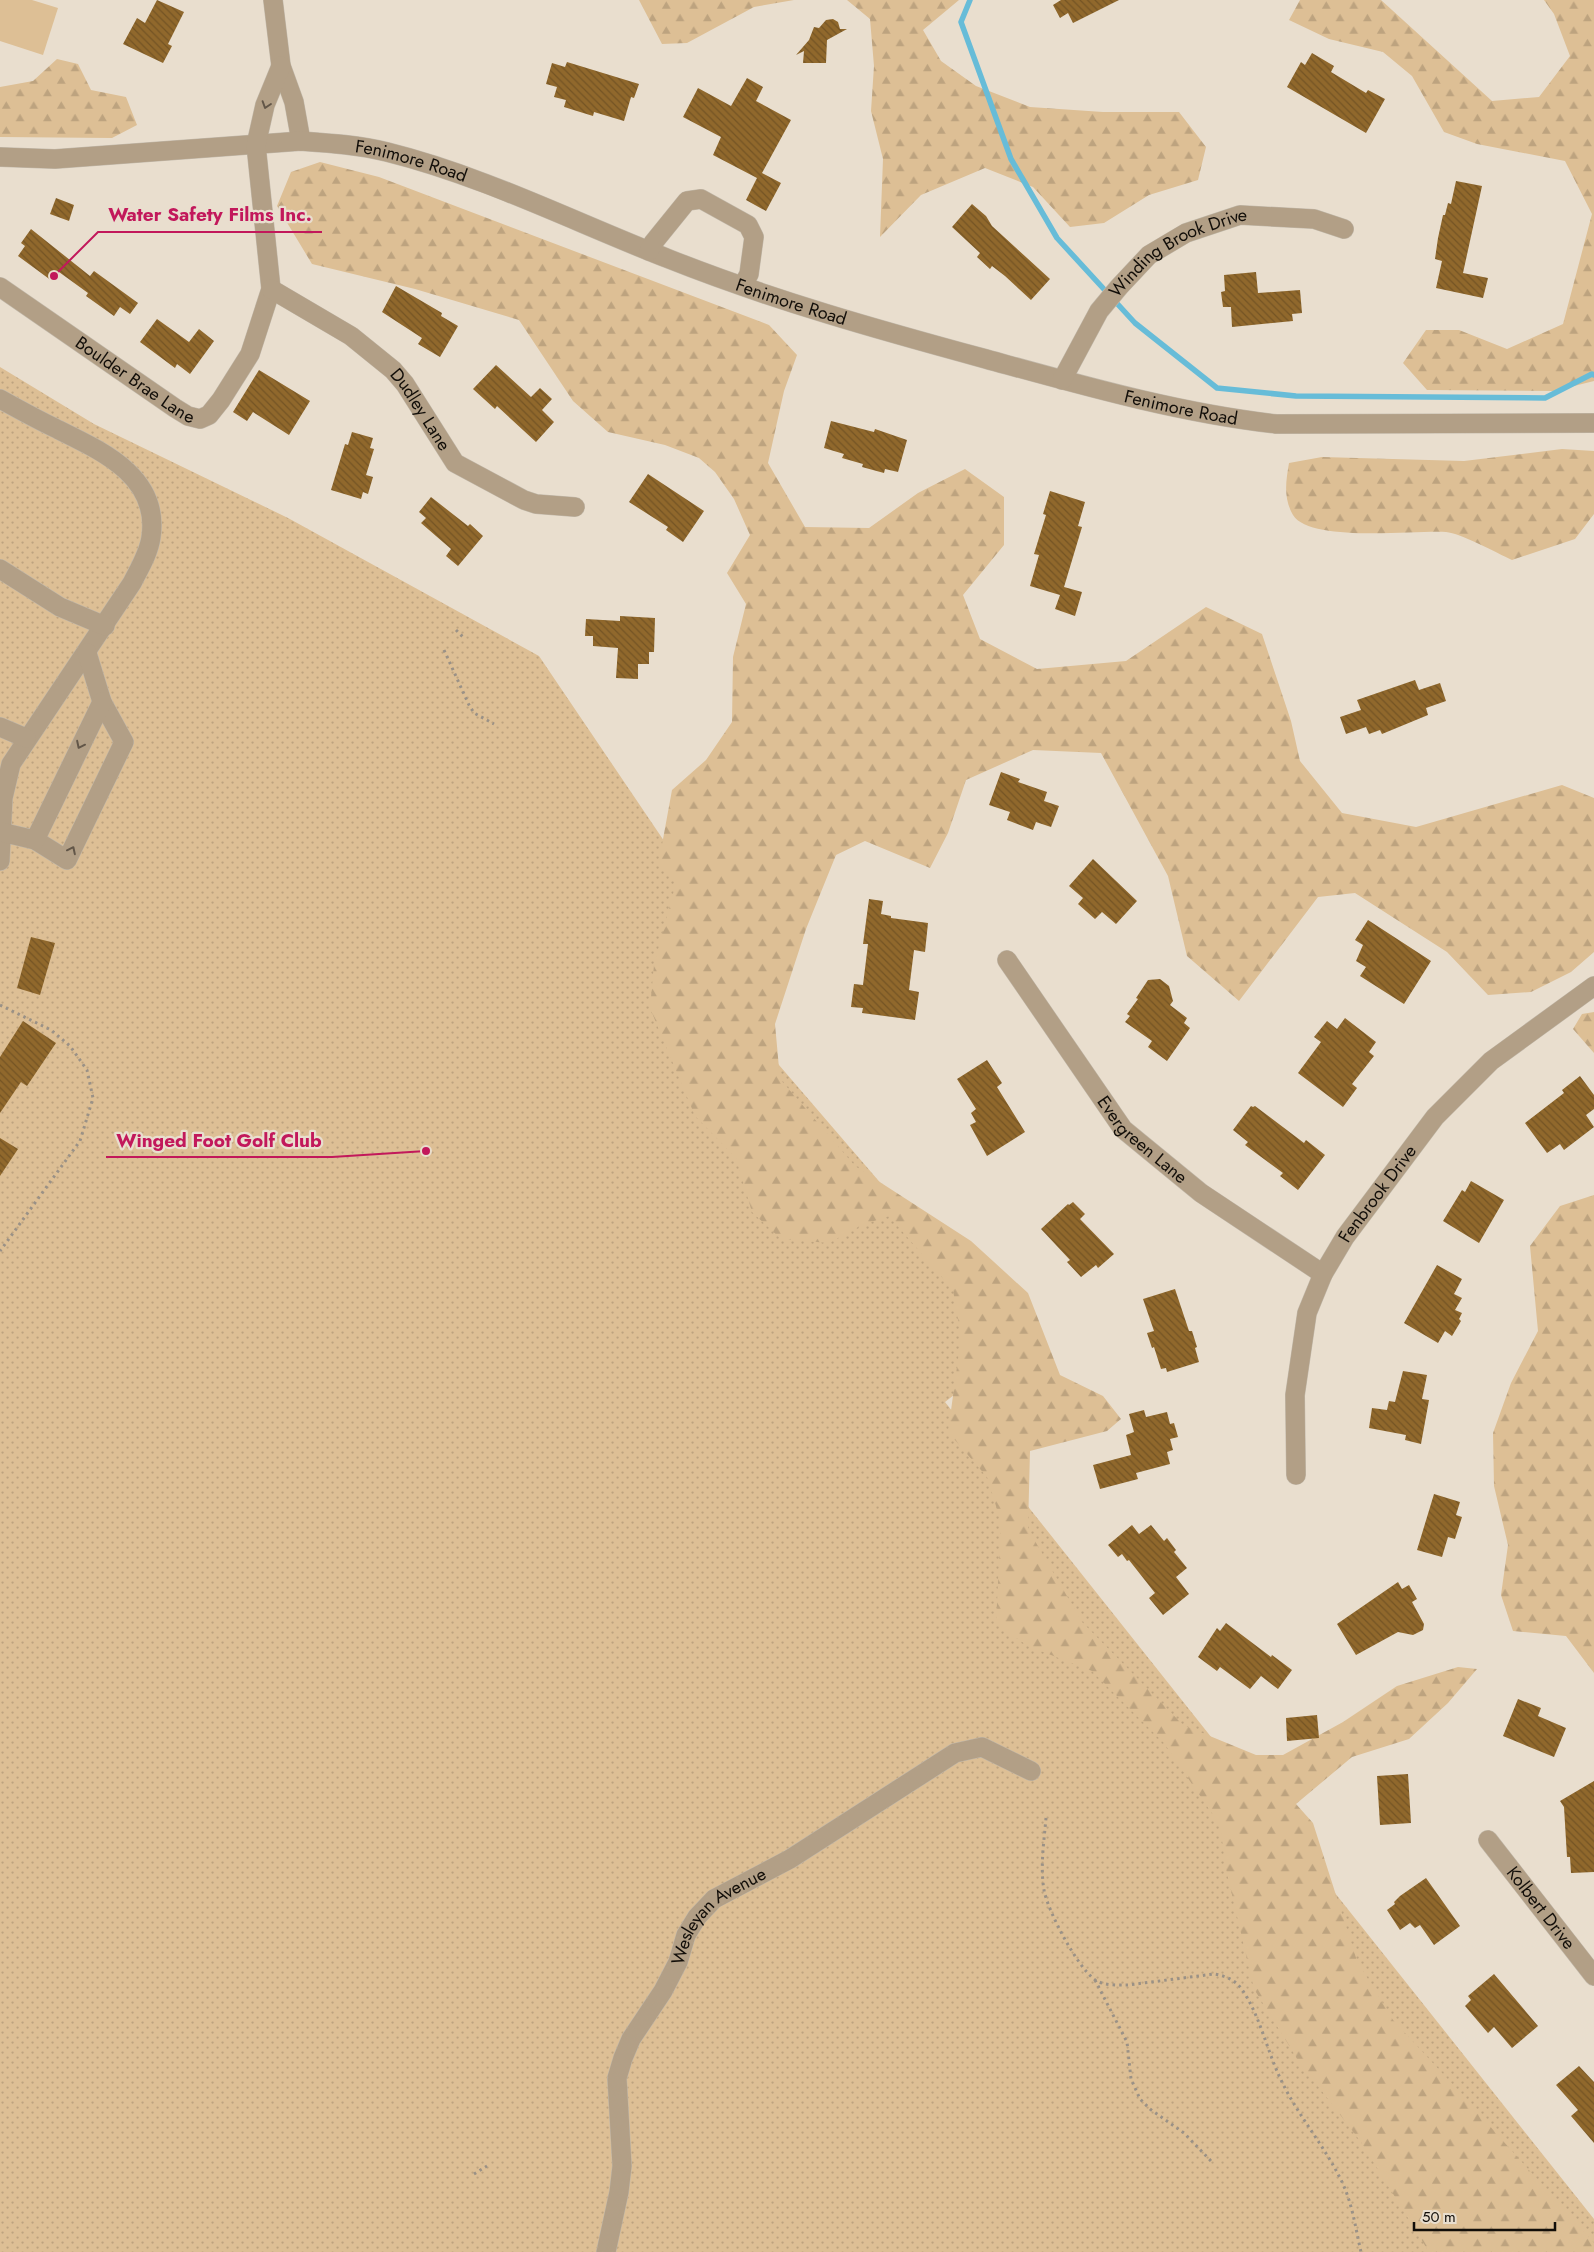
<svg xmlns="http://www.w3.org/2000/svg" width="1594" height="2252" font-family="Jost,sans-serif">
<defs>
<pattern id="grass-dots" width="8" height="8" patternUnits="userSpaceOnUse" patternTransform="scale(1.25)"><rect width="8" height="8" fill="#ddbf95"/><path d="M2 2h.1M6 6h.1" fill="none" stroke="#bda37f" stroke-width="1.8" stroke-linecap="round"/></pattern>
<pattern id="forest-firs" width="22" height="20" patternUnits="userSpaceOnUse" patternTransform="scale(1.25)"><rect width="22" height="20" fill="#ddbf95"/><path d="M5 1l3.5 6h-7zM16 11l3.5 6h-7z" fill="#bda37f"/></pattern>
<pattern id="building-back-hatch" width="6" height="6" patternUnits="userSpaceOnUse" patternTransform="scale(1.25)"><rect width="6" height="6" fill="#90682c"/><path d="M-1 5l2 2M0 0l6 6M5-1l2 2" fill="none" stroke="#745424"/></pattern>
</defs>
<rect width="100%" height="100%" fill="#e9dece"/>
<!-- grass -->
<path fill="url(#grass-dots)" d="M 0,367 L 94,424 L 288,518 L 539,656 L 727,934 L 687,958 L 1019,1344 L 945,1402 L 1594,2219 L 1594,2252 L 0,2252 Z"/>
<!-- forest -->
<path fill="url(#forest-firs)" d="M 639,0 L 794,0 L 754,7 L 687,43 L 662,44 Z
M 847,0 L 959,0 L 923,30 L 941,61 L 976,86 L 1030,107 L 1103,112 L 1179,112 L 1206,147 L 1198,180 L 1149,195 L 1104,223 L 1070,227 L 1033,187 L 985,168 L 921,195 L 880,237 L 883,159 L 871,111 L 874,66 L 870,19 Z
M 1300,0 L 1381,0 L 1492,101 L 1539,97 L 1570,56 L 1554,14 L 1544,0 L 1594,0 L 1594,381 L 1554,391 L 1427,390 L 1403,363 L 1426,330 L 1459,330 L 1507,349 L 1563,324 L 1592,214 L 1565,161 L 1477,144 L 1444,132 L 1412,76 L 1383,52 L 1329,39 L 1289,20 Z
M 57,59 L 78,64 L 91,90 L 126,97 L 137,125 L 112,138 L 0,137 L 0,87 L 33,81 Z
M 320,162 L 379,177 L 769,325 L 797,355 L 784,391 L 768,463 L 805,527 L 869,528 L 918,493 L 965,469 L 1004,497 L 1004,545 L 963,595 L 980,639 L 1037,669 L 1126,661 L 1206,607 L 1262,634 L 1291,721 L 1300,761 L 1342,813 L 1416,827 L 1562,785 L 1594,798 L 1594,952 L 1571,972 L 1531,992 L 1488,995 L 1447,952 L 1355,893 L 1318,897 L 1239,1001 L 1187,956 L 1168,876 L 1101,753 L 1033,750 L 966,780 L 948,833 L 930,868 L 865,841 L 836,855 L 806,929 L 775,1024 L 780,1079 L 855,1166 L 971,1241 L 1028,1293 L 1060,1375 L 1103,1396 L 1121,1419 L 1107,1431 L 1030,1451 L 1028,1529 L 1082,1622 L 1183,1725 L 1256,1755 L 1283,1755 L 1343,1722 L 1397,1686 L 1458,1667 L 1477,1669 L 1448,1703 L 1409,1739 L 1352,1757 L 1296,1804 L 1313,1823 L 1357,1961 L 1393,2020 L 1455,2087 L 1594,2243 L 1594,2252 L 1429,2252 L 1361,2142 L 1298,2060 L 1254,1989 L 1226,1869 L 1220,1825 L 1164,1743 L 1092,1671 L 1028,1646 L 996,1624 L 1001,1522 L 987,1477 L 948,1432 L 961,1338 L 953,1290 L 889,1216 L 862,1225 L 829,1243 L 781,1239 L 752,1212 L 736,1158 L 695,1116 L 650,1008 L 654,965 L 676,883 L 659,861 L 672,790 L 706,760 L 732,722 L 733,657 L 746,604 L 727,573 L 750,535 L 734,499 L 715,472 L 699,458 L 665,445 L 608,432 L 573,401 L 519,320 L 415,289 L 312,264 L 277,206 L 291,172 Z
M 1562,449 L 1594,451 L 1594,514 L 1575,539 L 1512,560 C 1497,553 1460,533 1446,532 C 1415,530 1310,543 1293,515 C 1283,498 1286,481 1289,463 L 1322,457 L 1464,461 Z
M 1594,1012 L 1594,1053 L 1573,1029 L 1582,1014 Z
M 1594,1195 L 1594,1673 L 1566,1636 L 1513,1631 L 1501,1595 L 1508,1545 L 1494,1486 L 1493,1433 L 1511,1383 L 1538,1331 L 1530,1246 L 1560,1206 Z"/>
<!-- garden -->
<path fill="#ddbf95" d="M 0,0 L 32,0 L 58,8 L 43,55 L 0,41 Z"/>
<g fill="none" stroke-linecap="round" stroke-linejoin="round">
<!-- stream -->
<path stroke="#67bcd8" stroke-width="5.5" d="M 970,0 L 961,22 L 1011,159 L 1057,238 L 1135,323 L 1217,388 L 1296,396 L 1545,398 L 1592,374 L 1594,375"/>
</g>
<!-- building -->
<path fill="url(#building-back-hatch)" d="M 157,0 L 184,12 L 168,44 L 172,46 L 163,63 L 123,44 L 137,18 L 145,23 Z
M 1061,0 L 1119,0 L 1073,23 L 1068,13 L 1060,18 L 1053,5 Z
M 833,19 L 838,22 L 840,29 L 847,29 L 827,40 L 826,63 L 803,63 L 804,51 L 796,55 L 809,40 L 814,27 L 819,28 L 826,20 Z
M 1312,53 L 1334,66 L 1331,72 L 1366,93 L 1368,90 L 1385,99 L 1366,133 L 1287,87 L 1301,62 L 1305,65 Z
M 567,62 L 639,84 L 634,98 L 631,97 L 624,121 L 594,112 L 593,116 L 564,107 L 566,100 L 554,97 L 557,87 L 546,84 L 552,63 L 565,67 Z
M 747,78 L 763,87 L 756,101 L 791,120 L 762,173 L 781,183 L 766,211 L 746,200 L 757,178 L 713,155 L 721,137 L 683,117 L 698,88 L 731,106 Z
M 1456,181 L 1482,186 L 1463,273 L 1488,278 L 1483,298 L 1436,288 L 1442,261 L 1435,259 L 1438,238 L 1443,215 L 1445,215 L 1448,203 L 1451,204 Z
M 56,198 L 74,205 L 69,221 L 50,214 Z
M 972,204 L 986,216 L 992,226 L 1050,279 L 1031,300 L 1005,276 L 992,266 L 990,269 L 977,257 L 980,253 L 952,227 Z
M 31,229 L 90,276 L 94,271 L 138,303 L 130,314 L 120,307 L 114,316 L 86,296 L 88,293 L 59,272 L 52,281 L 18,256 L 25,246 L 21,243 Z
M 1256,272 L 1258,293 L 1300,290 L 1302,313 L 1292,314 L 1293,321 L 1232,327 L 1231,307 L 1223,307 L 1221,292 L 1225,291 L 1224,275 Z
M 396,286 L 442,313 L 441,316 L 458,326 L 440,357 L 418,344 L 422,338 L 382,312 Z
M 157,319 L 189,342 L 199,329 L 214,341 L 190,374 L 177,364 L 175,368 L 140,342 Z
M 496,365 L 531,397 L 540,388 L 552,399 L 542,410 L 554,422 L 536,442 L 497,406 L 495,409 L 473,389 Z
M 259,370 L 310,401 L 289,435 L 253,412 L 247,421 L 233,412 Z
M 831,421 L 874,432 L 875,429 L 907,440 L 898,472 L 885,469 L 884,473 L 862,467 L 863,464 L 842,458 L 844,454 L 824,448 Z
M 352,432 L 373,438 L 370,448 L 374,449 L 366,475 L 373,477 L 368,494 L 363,492 L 361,499 L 331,490 L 345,444 L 348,445 Z
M 648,474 L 704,511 L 683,542 L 666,530 L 668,527 L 629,502 Z
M 1050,491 L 1085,502 L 1078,526 L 1082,527 L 1064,587 L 1082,592 L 1075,616 L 1055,609 L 1060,595 L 1030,586 L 1039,555 L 1034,554 L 1046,515 L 1043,514 Z
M 431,497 L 468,526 L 470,524 L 483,536 L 458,566 L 446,556 L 451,549 L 421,523 L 426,518 L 419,512 Z
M 620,616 L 655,618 L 654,652 L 649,652 L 649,664 L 638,664 L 638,679 L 616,678 L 618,648 L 593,646 L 593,636 L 585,636 L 586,619 L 620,621 Z
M 1415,680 L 1419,690 L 1440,683 L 1446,701 L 1426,708 L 1428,715 L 1382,734 L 1380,730 L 1369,734 L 1366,727 L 1346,734 L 1340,717 L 1361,710 L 1357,700 Z
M 1001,772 L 1020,779 L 1018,782 L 1047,792 L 1044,801 L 1059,806 L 1051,827 L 1036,822 L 1033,830 L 1007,820 L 1010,812 L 989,805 Z
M 1093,859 L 1137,901 L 1116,924 L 1102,912 L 1095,919 L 1078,904 L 1083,898 L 1069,886 Z
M 869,899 L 883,901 L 881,914 L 891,916 L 891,918 L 928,923 L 925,952 L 914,950 L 909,990 L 919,992 L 915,1020 L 862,1013 L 863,1008 L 851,1007 L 854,984 L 863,985 L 868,944 L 863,944 Z
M 1368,920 L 1431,961 L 1404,1004 L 1360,976 L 1366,967 L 1356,961 L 1363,945 L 1355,940 Z
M 31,937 L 55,943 L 40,995 L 17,988 Z
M 1160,979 L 1169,986 L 1173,1001 L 1170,1005 L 1187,1018 L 1184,1023 L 1190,1028 L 1167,1061 L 1148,1047 L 1152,1041 L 1125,1022 L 1130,1016 L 1127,1014 L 1138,999 L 1136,998 L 1148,980 Z
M 1345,1018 L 1376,1042 L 1369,1052 L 1374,1056 L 1352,1084 L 1357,1088 L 1343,1107 L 1298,1073 L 1321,1042 L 1314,1037 L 1327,1021 L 1337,1029 Z
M 23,1021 L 56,1043 L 27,1086 L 21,1082 L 0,1113 L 0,1057 Z
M 987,1060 L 1002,1083 L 997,1087 L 1025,1132 L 987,1156 L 970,1125 L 976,1122 L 971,1113 L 976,1109 L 957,1079 Z
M 1580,1076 L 1594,1095 L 1594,1109 L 1586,1115 L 1594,1127 L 1564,1150 L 1560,1144 L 1547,1153 L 1525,1123 L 1564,1093 L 1562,1090 Z
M 1251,1106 L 1253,1107 L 1255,1106 L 1304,1143 L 1306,1140 L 1325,1155 L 1298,1190 L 1280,1176 L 1283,1173 L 1245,1145 L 1248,1142 L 1233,1130 Z
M 0,1138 L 18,1149 L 0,1176 Z
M 1471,1181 L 1504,1200 L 1479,1243 L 1443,1221 L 1462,1190 L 1465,1192 Z
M 1073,1202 L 1085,1214 L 1080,1219 L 1114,1254 L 1098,1268 L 1096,1265 L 1081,1277 L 1067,1262 L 1070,1260 L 1041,1229 L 1068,1204 L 1069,1205 Z
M 1437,1265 L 1462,1279 L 1454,1294 L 1462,1298 L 1455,1310 L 1462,1313 L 1459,1319 L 1461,1321 L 1452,1336 L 1445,1331 L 1438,1343 L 1404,1323 Z
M 1175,1289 L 1189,1331 L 1192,1331 L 1197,1347 L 1195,1348 L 1199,1362 L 1167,1372 L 1166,1368 L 1161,1369 L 1154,1347 L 1152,1348 L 1147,1333 L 1154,1331 L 1143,1299 Z
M 1403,1371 L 1427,1375 L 1422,1399 L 1429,1400 L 1421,1444 L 1405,1440 L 1406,1435 L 1369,1428 L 1372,1408 L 1387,1410 L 1389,1401 L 1395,1402 Z
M 1144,1410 L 1146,1417 L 1167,1412 L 1170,1424 L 1174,1423 L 1178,1437 L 1170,1439 L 1173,1450 L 1167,1452 L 1170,1464 L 1136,1473 L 1138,1479 L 1100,1489 L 1093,1465 L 1131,1455 L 1126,1435 L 1134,1432 L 1129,1414 Z
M 1434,1494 L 1460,1502 L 1456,1515 L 1462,1517 L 1455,1539 L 1448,1537 L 1442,1557 L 1417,1550 Z
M 1132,1525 L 1139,1534 L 1151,1525 L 1164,1541 L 1167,1538 L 1176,1550 L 1174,1552 L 1187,1568 L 1176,1577 L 1189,1594 L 1163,1615 L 1149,1598 L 1155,1593 L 1129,1560 L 1127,1561 L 1122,1554 L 1118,1557 L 1108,1545 Z
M 1398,1582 L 1402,1589 L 1409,1585 L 1417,1599 L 1412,1602 L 1424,1624 L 1423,1630 L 1413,1635 L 1398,1632 L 1356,1655 L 1337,1624 Z
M 1226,1623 L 1271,1657 L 1272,1655 L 1292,1670 L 1278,1689 L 1261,1676 L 1250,1689 L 1220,1667 L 1217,1671 L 1198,1657 L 1217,1628 L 1220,1631 Z
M 1518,1699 L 1541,1708 L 1538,1716 L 1566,1728 L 1554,1757 L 1503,1736 Z
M 1317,1715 L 1319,1738 L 1287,1741 L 1286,1718 Z
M 1408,1774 L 1411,1823 L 1380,1825 L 1377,1776 Z
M 1594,1781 L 1594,1872 L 1571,1873 L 1570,1857 L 1567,1857 L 1564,1807 L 1560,1801 Z
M 1426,1878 L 1460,1926 L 1434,1945 L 1420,1925 L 1415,1928 L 1410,1923 L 1400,1930 L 1387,1910 L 1395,1904 L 1394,1902 L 1400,1896 Z
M 1494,1974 L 1538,2026 L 1512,2048 L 1494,2027 L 1488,2033 L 1465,2006 L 1471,2000 L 1468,1996 Z
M 1579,2066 L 1594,2082 L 1594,2143 L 1571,2116 L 1578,2110 L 1556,2085 Z"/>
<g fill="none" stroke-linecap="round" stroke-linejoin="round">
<!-- minor casing -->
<g stroke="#c2b9ab" stroke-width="20">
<g id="minor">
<path d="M 273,0 L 281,66 L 294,102 L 301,141"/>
<path id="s1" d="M 0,157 L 55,159 L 301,141 C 329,143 359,145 387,152 C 484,176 576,223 669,259 C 772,300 879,330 986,359 C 1081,385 1178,413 1276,424 L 1594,423"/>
<path d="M 649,251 L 653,243 L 687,201 L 701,199 L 748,225 L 754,237 L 749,274 L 743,285"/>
<path id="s2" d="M 0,287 L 175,408 L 188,416 L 200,419 L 209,415 L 221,400 L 250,354 L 271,289 L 256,145 L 265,105 L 281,66"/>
<path id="s3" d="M 271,289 L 351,336 L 393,370 L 405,384 L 455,463 L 524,500 L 536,504 L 575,507"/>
<path id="s4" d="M 1062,380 L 1099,311 L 1119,287 L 1149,255 L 1186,233 L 1240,215 L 1314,219 L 1344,229"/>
<path d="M 0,399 C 18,409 36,419 55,428 C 99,450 160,475 151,537 C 149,553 139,569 132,583 L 11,764 L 3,798 L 0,861"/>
<path d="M 0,569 L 60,607 L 105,626"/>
<path d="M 0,727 L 26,738"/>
<path d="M 1,832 L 35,840 L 67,860 L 124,742 L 102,702 L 87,653"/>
<path d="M 35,840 L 102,702"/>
<path id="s5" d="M 1007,960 L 1123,1129 L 1201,1193 L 1323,1274"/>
<path id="s6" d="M 1296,1475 L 1295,1395 L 1307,1313 L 1323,1274 L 1345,1237 L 1435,1117 L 1491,1061 L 1594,986"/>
<path id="s7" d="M 1488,1840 L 1594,1976"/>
<path id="s8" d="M 606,2252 L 619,2192 L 622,2166 L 617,2078 L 623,2058 L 631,2039 L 663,1991 L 678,1962 L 686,1935 L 697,1917 L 714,1899 L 790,1859 L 955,1753 L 982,1747 L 1031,1771"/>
</g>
</g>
<!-- path -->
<path stroke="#9a9186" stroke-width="3" stroke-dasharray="2.5 4" stroke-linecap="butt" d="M 456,630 L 464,638
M 444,650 L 469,705 L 474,713 L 494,724
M 0,1005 L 51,1030 L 70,1046 L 87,1070 L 93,1098 L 80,1141 L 0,1251
M 1046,1818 C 1044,1842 1040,1866 1044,1890 C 1048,1912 1077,1966 1094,1979 C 1103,1986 1117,1985 1128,1985 L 1214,1974 C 1226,1976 1236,1980 1243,1991 C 1261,2018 1267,2052 1282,2082 C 1298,2115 1322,2143 1339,2176 C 1352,2200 1355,2226 1361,2252
M 1095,1980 L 1127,2042 L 1131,2079 L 1140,2099 L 1150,2109 L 1184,2133 L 1211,2161
M 474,2174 L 487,2166"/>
<!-- minor -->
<use href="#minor" stroke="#b29f86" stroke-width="19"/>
</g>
<!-- one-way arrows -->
<defs><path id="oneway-chevron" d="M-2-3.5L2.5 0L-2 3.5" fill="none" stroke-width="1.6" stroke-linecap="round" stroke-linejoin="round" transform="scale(1.25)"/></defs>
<g stroke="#625648">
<use href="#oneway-chevron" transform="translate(266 105) rotate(108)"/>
<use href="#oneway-chevron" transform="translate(80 745) rotate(116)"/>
<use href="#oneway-chevron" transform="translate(72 850) rotate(-64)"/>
</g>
<g text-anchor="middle" stroke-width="4.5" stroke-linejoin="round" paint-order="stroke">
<!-- street labels -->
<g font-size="18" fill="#120e09" stroke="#e9dece">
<text dy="6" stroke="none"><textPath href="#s1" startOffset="414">Fenimore Road</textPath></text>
<text dy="6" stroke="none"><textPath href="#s4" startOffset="180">Winding Brook Drive</textPath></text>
<text dy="6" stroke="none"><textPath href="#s1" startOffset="820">Fenimore Road</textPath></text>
<text dy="6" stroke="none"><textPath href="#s2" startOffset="164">Boulder Brae Lane</textPath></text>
<text dy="6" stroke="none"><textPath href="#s1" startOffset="1224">Fenimore Road</textPath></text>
<text dy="6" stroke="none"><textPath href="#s3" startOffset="195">Dudley Lane</textPath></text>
<text dy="6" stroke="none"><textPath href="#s5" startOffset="226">Evergreen Lane</textPath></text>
<text dy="6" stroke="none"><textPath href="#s6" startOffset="302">Fenbrook Drive</textPath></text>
<text dy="6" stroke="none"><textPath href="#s7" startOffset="86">Kolbert Drive</textPath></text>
<text dy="6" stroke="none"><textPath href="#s8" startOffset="372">Wesleyan Avenue</textPath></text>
</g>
</g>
<!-- callouts -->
<path fill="none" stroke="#c2185b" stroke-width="2" d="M54 276L98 232H322M426 1151L332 1157H106"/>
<g fill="#c2185b" stroke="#e9dece" stroke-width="2">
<circle cx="54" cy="276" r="5"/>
<circle cx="426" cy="1151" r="5"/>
</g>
<g font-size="19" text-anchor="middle" font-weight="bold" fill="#c2185b" stroke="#e9dece" stroke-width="4.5" stroke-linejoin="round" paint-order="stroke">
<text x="210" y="221">Water Safety Films Inc.</text>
<text x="219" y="1147">Winged Foot Golf Club</text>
</g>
<!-- scale -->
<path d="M1414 2222v8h141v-8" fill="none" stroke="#120e09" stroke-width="2.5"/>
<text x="1422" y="2222" font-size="15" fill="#120e09" stroke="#e9dece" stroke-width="4" paint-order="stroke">50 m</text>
</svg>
